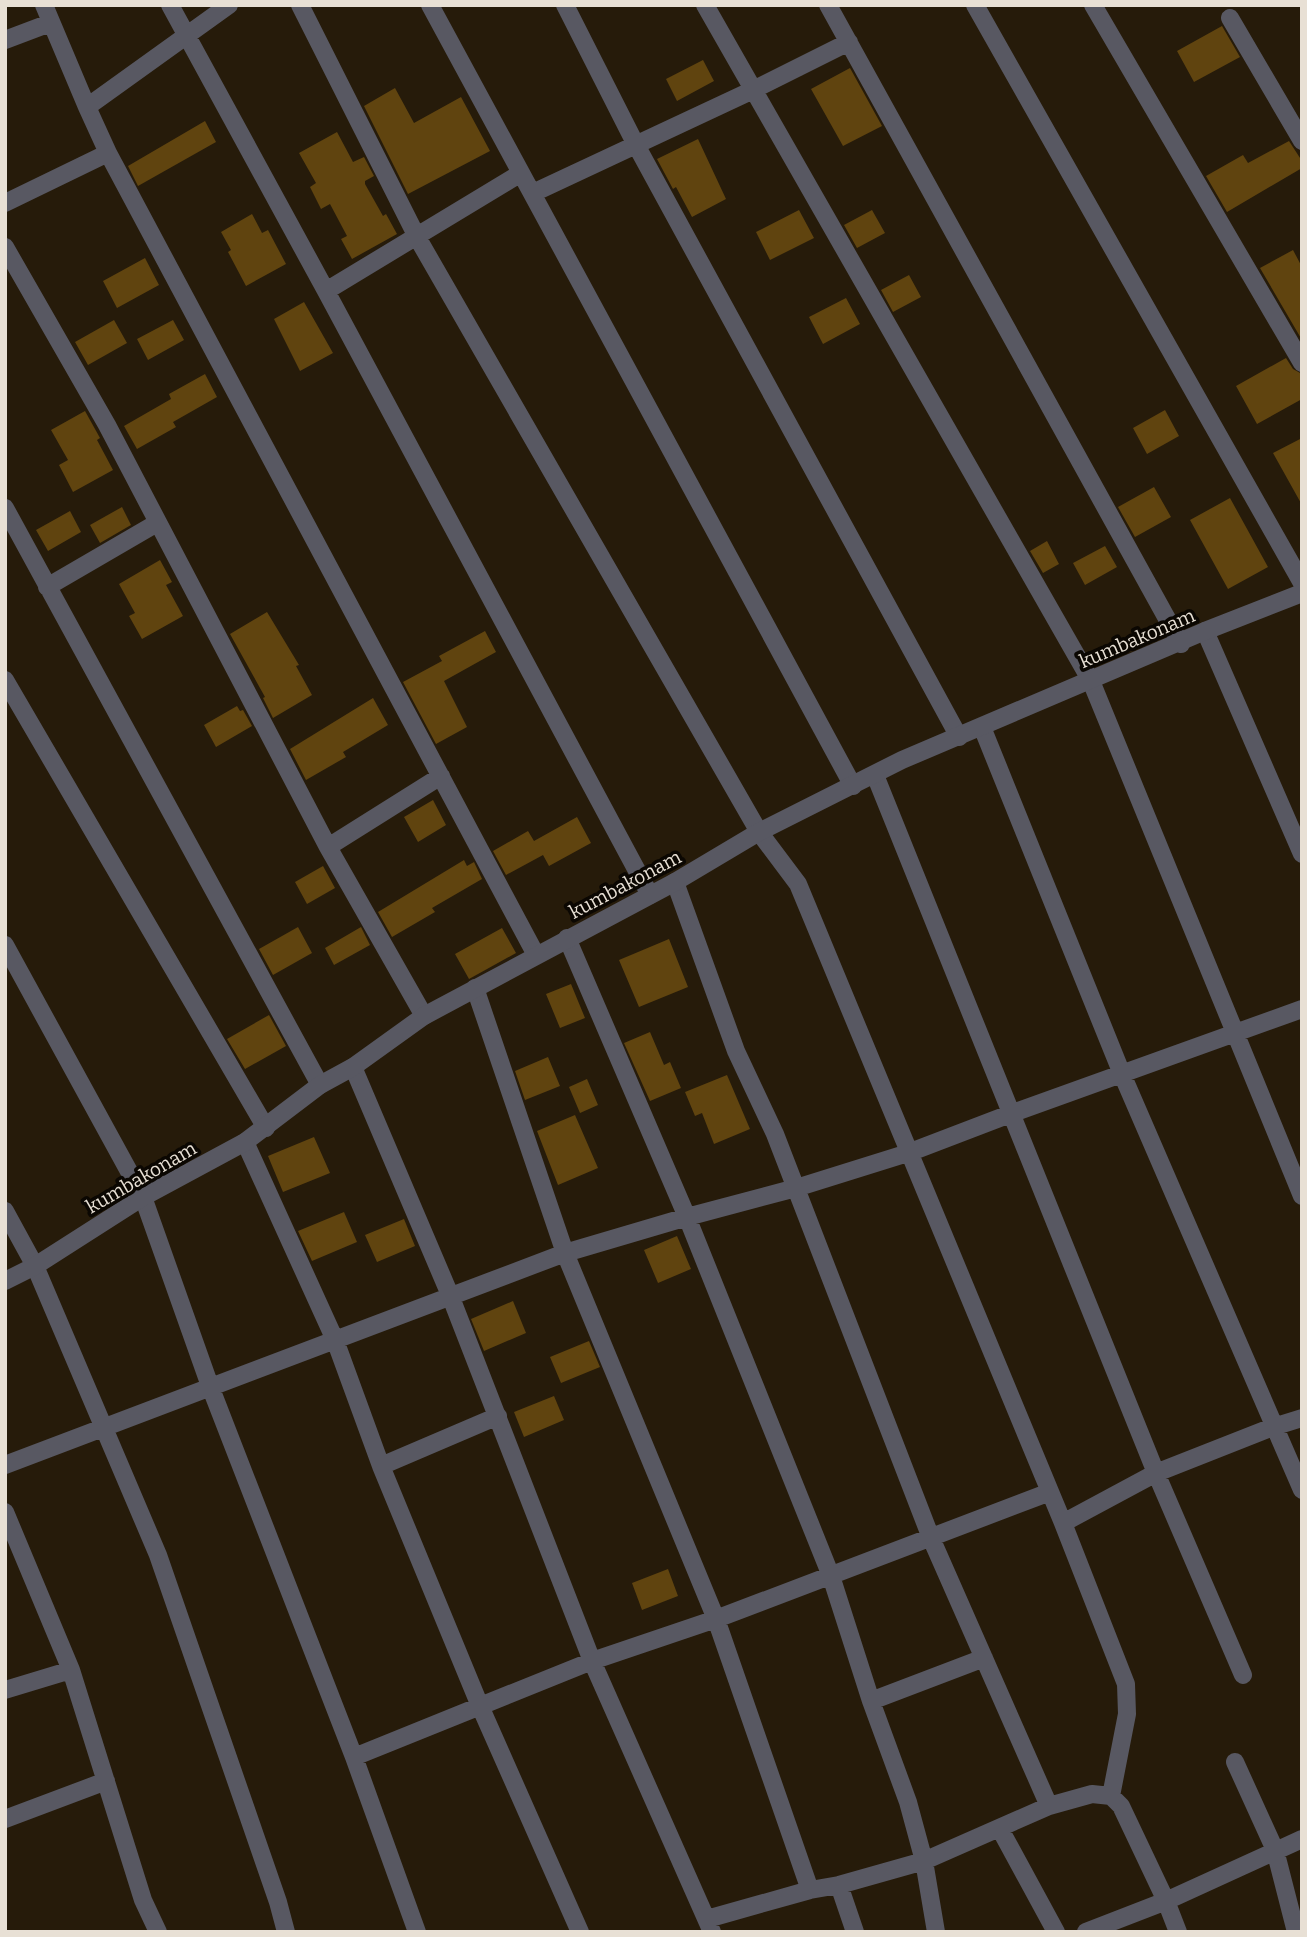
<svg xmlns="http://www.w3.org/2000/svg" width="1307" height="1937" font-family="Bitter,serif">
<rect width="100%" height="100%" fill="#261b0a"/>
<!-- building -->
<path fill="#60440f" d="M 1222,26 L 1240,57 L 1194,82 L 1177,51 Z
M 703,60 L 714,81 L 677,101 L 666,79 Z
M 850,68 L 882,126 L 843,146 L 811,89 Z
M 395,88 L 414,123 L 461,97 L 490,151 L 408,194 L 364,106 Z
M 205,121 L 216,142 L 138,186 L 128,166 Z
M 337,132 L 353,162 L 364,157 L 374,176 L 365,181 L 365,184 L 383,216 L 386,214 L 397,234 L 352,259 L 341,239 L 347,236 L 330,204 L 321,209 L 310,187 L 316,183 L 299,153 Z
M 698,139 L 726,199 L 692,217 L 676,187 L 673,189 L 657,159 Z
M 1289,141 L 1302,161 L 1302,168 L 1227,212 L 1206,176 L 1243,155 L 1248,163 Z
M 799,210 L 814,238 L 770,260 L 756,232 Z
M 872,210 L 885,233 L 857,248 L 844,225 Z
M 252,214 L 262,233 L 268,230 L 286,264 L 246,286 L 228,252 L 231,250 L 221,232 Z
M 1293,250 L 1302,267 L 1302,340 L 1260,268 Z
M 145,258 L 159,285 L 117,308 L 103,281 Z
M 909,275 L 921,297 L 893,312 L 881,290 Z
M 846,298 L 860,324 L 823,344 L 809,317 Z
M 304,302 L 333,353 L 300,371 L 274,319 Z
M 114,320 L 127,343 L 88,365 L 75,342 Z
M 173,320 L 184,340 L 148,360 L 137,339 Z
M 1286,358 L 1293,369 L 1302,374 L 1302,399 L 1257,424 L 1236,386 Z
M 205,374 L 217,397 L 173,422 L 176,427 L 137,449 L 124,426 L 171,399 L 169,394 Z
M 1165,410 L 1179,436 L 1147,454 L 1133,428 Z
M 85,411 L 100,438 L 97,440 L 113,470 L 73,492 L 59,465 L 68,460 L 51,430 Z
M 1302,438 L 1302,505 L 1273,453 Z
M 1154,487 L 1171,517 L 1135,537 L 1118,507 Z
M 1230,498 L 1268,567 L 1228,589 L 1190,520 Z
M 122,507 L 131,525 L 100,543 L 90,525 Z
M 70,511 L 81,532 L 48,551 L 36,530 Z
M 1047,541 L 1059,564 L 1043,573 L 1030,551 Z
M 1105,546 L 1117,567 L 1085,585 L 1073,563 Z
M 160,560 L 172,582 L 166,585 L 183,616 L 142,639 L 129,616 L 135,613 L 119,584 Z
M 267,612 L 299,665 L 296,666 L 312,695 L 273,718 L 263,698 L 265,697 L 230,634 Z
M 485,631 L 496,652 L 444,681 L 467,727 L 436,744 L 403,682 L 442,661 L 439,656 Z
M 373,698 L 388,725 L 343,752 L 346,757 L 306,780 L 290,749 Z
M 237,706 L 240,711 L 243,710 L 252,726 L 216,747 L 204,725 Z
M 433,800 L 446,825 L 418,842 L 404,817 Z
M 577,817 L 591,843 L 549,866 L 543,855 L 506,875 L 493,851 L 528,831 L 534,841 Z
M 464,860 L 467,866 L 474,862 L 482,879 L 432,908 L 435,912 L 392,937 L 378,912 Z
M 323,866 L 335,888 L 307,904 L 295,882 Z
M 298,927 L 312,953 L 273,975 L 259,949 Z
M 361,927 L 370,945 L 334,965 L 325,948 Z
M 502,928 L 516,953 L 469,979 L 455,954 Z
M 669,939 L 688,987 L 639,1007 L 619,960 Z
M 571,984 L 585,1018 L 560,1028 L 546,994 Z
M 269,1015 L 286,1046 L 245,1069 L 227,1039 Z
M 650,1032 L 664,1065 L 670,1062 L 681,1088 L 650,1101 L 624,1043 Z
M 548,1057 L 560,1086 L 525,1100 L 515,1071 Z
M 727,1075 L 750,1129 L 714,1144 L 702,1113 L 695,1116 L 685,1092 Z
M 587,1079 L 598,1105 L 580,1113 L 569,1087 Z
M 575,1115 L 598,1168 L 558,1185 L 537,1131 Z
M 314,1137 L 330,1173 L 283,1192 L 268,1156 Z
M 344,1212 L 357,1242 L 312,1261 L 298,1231 Z
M 404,1219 L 415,1246 L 377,1262 L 365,1235 Z
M 677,1236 L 691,1269 L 658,1283 L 644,1250 Z
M 513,1301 L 526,1333 L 484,1351 L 471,1319 Z
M 589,1341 L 600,1367 L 561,1383 L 550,1357 Z
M 554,1396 L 564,1420 L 524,1437 L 514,1412 Z
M 668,1569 L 678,1596 L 642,1610 L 632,1583 Z"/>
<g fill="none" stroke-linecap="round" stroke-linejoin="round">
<!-- minor -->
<path stroke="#585862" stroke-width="18" d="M 44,5 L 87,107 L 229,5
M 170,5 L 326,291 L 650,895
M 300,5 L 417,237 L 759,832 L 798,884 L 1063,1523 L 1126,1684 L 1127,1714 L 1111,1796
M 430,5 L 853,786
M 565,5 L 635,143 L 959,737
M 705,5 L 1091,681 L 1302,1196
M 828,5 L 1181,644
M 975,5 L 1302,583
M 1093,5 L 1302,363
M 1230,18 L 1302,141
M 5,40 L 50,23
M 87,107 L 108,153 L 536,955
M 533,193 L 753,90 L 849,42
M 5,203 L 108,153
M 5,247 L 107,425 L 328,847 L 424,1016
M 326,291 L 521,173
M 5,508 L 320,1085
M 47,587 L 157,523
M 1205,631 L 1302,854
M 5,680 L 266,1128
M 982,727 L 1122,1074 L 1302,1490
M 875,775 L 1156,1473 L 1243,1675
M 328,847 L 441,776
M 675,882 L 736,1051 L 775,1134 L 931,1538 L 1049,1806
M 567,938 L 687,1217 L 831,1576 L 871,1701 L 908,1802 L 924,1861 L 936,1932
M 5,945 L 143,1197 L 210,1386 L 354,1757 L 417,1932
M 475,988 L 565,1253 L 716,1619 L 810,1890
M 353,1067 L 450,1295 L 592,1661 L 712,1932
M 245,1142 L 335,1340 L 381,1466 L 480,1706 L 580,1932
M 5,1211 L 35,1266 L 158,1555 L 278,1902 L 286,1932
M 5,1465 L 565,1253 L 687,1217 L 796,1188 L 908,1153 L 1010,1114 L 1302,1009
M 381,1466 L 498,1416
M 5,1512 L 71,1670 L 143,1900 L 158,1932
M 1063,1523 L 1156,1473 L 1273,1427 L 1302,1418
M 5,1690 L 71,1670
M 871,1701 L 984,1658
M 354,1757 L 592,1661 L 716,1619 L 1050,1492
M 1235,1762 L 1275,1850 L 1296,1932
M 5,1819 L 106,1781
M 1000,1829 L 1056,1932
M 839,1885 L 855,1932
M 707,1919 L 810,1890 L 839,1885 L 924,1861 L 1049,1806 L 1092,1794 L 1111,1796 L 1121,1806 L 1166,1901 L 1178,1932
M 1086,1932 L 1166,1901 L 1302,1839"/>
<!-- tertiary -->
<path stroke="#585862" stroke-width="18" d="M 5,1281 L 35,1266 L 143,1197 L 245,1142 L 320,1085 L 353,1067 L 424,1016 L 675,882 L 759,832 L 902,760 L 1205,631 L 1302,593"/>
</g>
<g text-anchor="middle" stroke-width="7" stroke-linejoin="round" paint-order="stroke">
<!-- street labels -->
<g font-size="19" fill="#e8e0d5" stroke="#0b0702">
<text transform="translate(1137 638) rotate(-23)" y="7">kumbakonam</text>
<text transform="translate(625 884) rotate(-28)" y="7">kumbakonam</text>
<text transform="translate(141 1177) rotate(-30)" y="7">kumbakonam</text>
</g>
</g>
<!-- border -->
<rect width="1307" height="1937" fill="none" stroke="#e8e0d5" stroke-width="14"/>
</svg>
